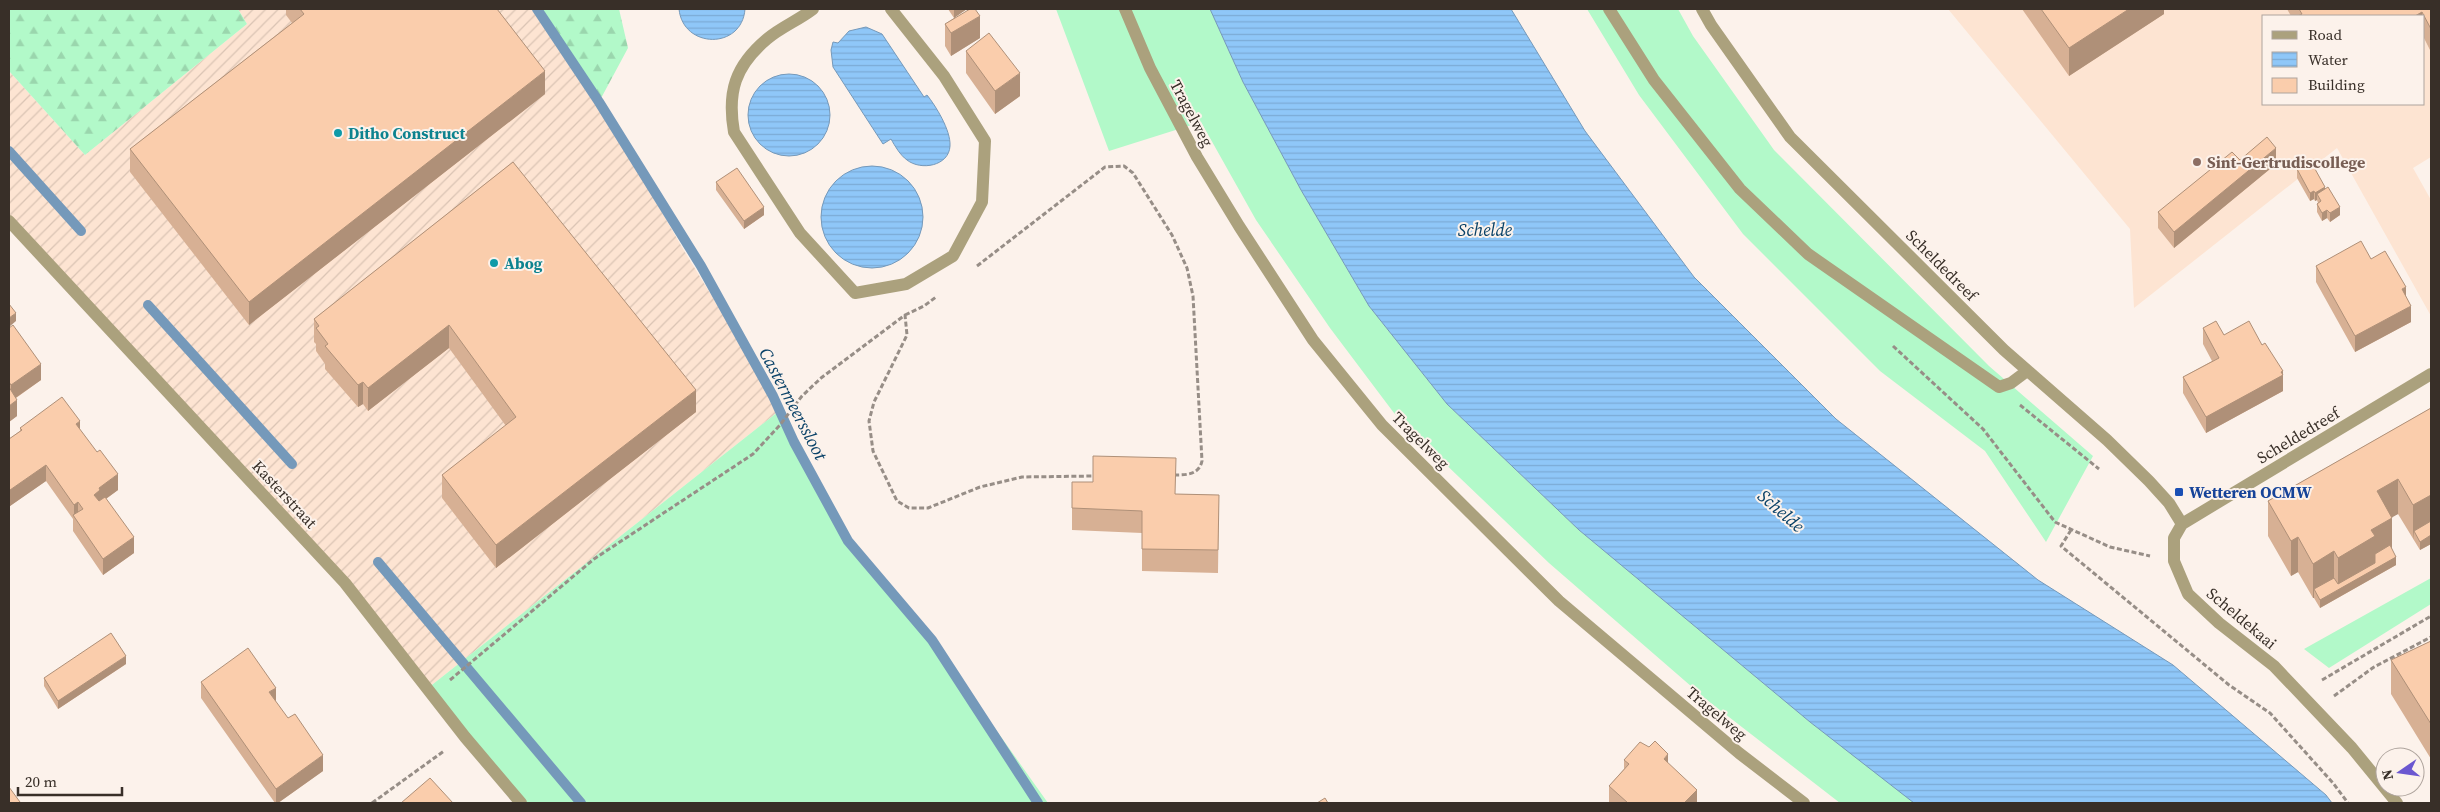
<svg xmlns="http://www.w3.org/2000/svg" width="2440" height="812" font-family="'Source Serif 4',serif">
<defs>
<pattern id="industrial-furrows" width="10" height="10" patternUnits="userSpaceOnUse" patternTransform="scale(1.25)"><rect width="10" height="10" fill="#fde4d2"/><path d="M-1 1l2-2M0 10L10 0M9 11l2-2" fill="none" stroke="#dac4b4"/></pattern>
<pattern id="forest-firs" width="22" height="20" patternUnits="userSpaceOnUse" patternTransform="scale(1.25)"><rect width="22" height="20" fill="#b2f9c9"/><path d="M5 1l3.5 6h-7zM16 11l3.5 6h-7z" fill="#9ad6ad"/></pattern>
<pattern id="water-rules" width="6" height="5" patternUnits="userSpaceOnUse" patternTransform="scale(1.25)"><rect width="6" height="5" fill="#8fc7f8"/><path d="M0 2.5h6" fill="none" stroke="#7cabd5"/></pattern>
</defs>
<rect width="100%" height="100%" fill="#fcf2eb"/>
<!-- industrial -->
<path fill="url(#industrial-furrows)" d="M 238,9 L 537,9 L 599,102 L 683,249 L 773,396 L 779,411 L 428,688 L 345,583 L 9,221 L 9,71 L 85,155 L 247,24 Z"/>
<!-- built -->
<path fill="#fde4d2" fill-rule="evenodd" d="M 1948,9 L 2431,9 L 2431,157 L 2413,168 L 2431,200 L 2431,316 L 2337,148 L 2134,308 L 2130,229 ZM 2264,16 L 2424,16 L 2424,104 L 2264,104 Z"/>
<!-- grass -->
<path fill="#b2f9c9" d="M 1056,9 L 1210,9 L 1243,82 L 1301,190 L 1369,306 L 1447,404 L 1579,530 L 1810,722 L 1915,803 L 1840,803 L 1707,700 L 1549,563 L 1414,434 L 1394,413 L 1330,328 L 1256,220 L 1201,122 L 1109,151 Z
M 1587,9 L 1678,9 L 1693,36 L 1774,150 L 1989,366 L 2093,456 L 2046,542 L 1985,451 L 1880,371 L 1743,234 L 1639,95 Z
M 779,411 L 848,541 L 932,640 L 1048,803 L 521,803 L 428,688 Z
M 2431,578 L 2431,604 L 2329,668 L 2304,649 Z"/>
<!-- forest -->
<path fill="url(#forest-firs)" d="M 9,9 L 238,9 L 247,24 L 85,155 L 9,71 Z
M 537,9 L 619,9 L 628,48 L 599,102 Z"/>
<!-- water -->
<path fill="url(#water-rules)" stroke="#7599ba" d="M 679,9 L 745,9 C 742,50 683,49 679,9 Z
M 1210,9 L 1511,9 L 1585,131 L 1694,277 L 1836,419 L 2038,580 L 2173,665 L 2326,795 L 2332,803 L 1914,803 L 1810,722 L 1579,530 L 1447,404 L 1369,306 L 1301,190 L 1243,82 Z
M 866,27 L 882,34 L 924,97 L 927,95 C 935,105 951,130 950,146 C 949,166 921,171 907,160 C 900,155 895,146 891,139 L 883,144 L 833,67 L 831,50 L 833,42 L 838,43 L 849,31 Z
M748 115a41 41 0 1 1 82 0a41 41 0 1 1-82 0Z
M821 217a51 51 0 1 1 102 0a51 51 0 1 1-102 0Z"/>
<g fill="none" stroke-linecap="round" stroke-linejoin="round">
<!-- stream -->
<path stroke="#7599ba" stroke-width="10" d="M 537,9 L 599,102 L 701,266 L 773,396 L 794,442 L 848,541 L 932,640 L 1038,803
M 9,151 L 81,231
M 148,305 L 292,464
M 378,562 L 581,803"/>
<!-- path -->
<path stroke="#978e87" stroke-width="3" stroke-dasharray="5 2.5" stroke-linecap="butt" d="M 977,266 L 1105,167 L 1124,166 L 1133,173 L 1172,235 L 1187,268 L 1193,296 L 1202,461 C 1199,475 1186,475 1174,475
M 905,315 L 924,306 L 936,297
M 1893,346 L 1983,429 L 2055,522 L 2110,547 L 2150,556
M 2020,405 L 2099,469
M 2071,530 L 2061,546 L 2229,685 L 2270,713 L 2333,783 L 2348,803
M 450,680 L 594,559 L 753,454 L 780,425 L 802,396 L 821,378 L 905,315 L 907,335 L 874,402 L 869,421 L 873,451 L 897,501 L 909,508 L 928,508 L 980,487 L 1022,477 L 1095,476
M 2322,680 L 2431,616
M 2334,696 L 2374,667 L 2431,637
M 372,803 L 444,751"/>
<!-- minor -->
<path stroke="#aba17d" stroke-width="12" d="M 813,9 C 799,20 781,27 767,39 C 735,66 727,92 734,132 L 800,233 L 855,293 L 906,284 L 953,256 L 982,202 L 985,141 L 944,76 L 891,9
M 1125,9 L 1150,68 L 1197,157 L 1239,226 L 1313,340 L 1382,425 L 1559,601 L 1739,753 L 1804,803
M 1609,9 L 1654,80 L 1740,189 L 1808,254 L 1999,387 L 2011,383 L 2027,371
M 1702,9 L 1711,25 L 1790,137 L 2004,350 L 2107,440 L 2149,481 L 2169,503 L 2182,524
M 9,221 L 345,583 L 465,737 L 521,803
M 2397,803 L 2352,748 L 2274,666 L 2219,623 L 2188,594 L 2174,561 L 2174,538 L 2182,524 L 2431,374"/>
</g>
<!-- wall -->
<path fill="#d7b094" d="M 286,9 L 497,9 L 545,94 L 249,325 L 130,172 L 130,149 L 292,23 L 286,15 Z
M 948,9 L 967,9 L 955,17 L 980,38 L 951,56 L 945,46 L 945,24 L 954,18 Z
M 2022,9 L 2164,9 L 2164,14 L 2069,76 Z
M 2287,9 L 2431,9 L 2431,52 L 2424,38 L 2424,16 L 2291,16 Z
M 966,51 L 1020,96 L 995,114 L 966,73 Z
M 2240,160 L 2276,164 L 2174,248 L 2158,228 L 2158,212 Z
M 513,162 L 696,412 L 496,568 L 442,498 L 442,475 L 506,426 L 449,348 L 368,411 L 363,404 L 358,407 L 325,369 L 325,364 L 316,351 L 316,344 L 314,342 L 314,319 Z
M 2297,169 L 2325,189 L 2340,215 L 2330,222 L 2327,218 L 2322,221 L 2317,212 L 2317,204 L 2318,203 L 2317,200 L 2315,201 L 2314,199 L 2310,201 L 2297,178 Z
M 716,182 L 764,215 L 744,229 L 716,190 Z
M 2371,259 L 2406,296 L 2411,322 L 2355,352 L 2316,282 L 2316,266 Z
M 9,328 L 41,380 L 16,398 L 17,416 L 9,422 Z
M 2203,328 L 2224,335 L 2262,345 L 2283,371 L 2283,391 L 2206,433 L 2183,393 L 2183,377 L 2212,361 L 2203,344 Z
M 2431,408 L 2431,544 L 2420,550 L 2398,514 L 2391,517 L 2392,549 L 2396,565 L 2320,608 L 2314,598 L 2313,598 L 2298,572 L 2291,576 L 2268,536 L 2268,501 Z
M 20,428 L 80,430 L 118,490 L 106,499 L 134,553 L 103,575 L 73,531 L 73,519 L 46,481 L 10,506 L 9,505 L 9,439 L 20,431 Z
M 1072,482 L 1176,494 L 1219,495 L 1218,573 L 1142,571 L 1142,533 L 1072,530 Z
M 2431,641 L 2431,759 L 2391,694 L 2391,660 Z
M 126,664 L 58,709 L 44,686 L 44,678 Z
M 201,682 L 323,771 L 278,803 L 275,803 L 201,698 Z
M 1624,760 L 1668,764 L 1697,803 L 1609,803 L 1609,786 L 1624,769 Z"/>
<!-- shaded-wall -->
<path fill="#af9078" d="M 954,9 L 967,9 L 954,18 Z
M 2129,9 L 2164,9 L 2164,14 L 2069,76 L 2069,48 Z
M 2422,12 L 2422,16 L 2415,16 Z
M 980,16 L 980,38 L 951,56 L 951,33 Z
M 545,71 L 545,94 L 249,325 L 249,302 Z
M 1020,73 L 1020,96 L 995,114 L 995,91 Z
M 2276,148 L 2276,164 L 2174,248 L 2174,232 Z
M 2325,187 L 2325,196 L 2317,194 L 2317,200 L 2315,201 L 2315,193 Z
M 2314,191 L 2314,199 L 2310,201 L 2310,193 Z
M 764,207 L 764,215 L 744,229 L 744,221 Z
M 2340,207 L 2340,215 L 2330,222 L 2330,213 Z
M 2327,210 L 2327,218 L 2322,221 L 2322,213 Z
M 2406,287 L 2406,303 L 2402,289 Z
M 2411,306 L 2411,322 L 2355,352 L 2355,336 Z
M 16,313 L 16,321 L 9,327 L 9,318 Z
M 449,325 L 449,348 L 368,411 L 368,388 Z
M 41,364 L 41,380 L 11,401 L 11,385 Z
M 2283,371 L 2283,391 L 2206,433 L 2206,417 Z
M 363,382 L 363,404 L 358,407 L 358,385 Z
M 696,390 L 696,412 L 496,568 L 496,545 Z
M 17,400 L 17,416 L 9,422 L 9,406 Z
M 80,421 L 80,437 L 76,424 Z
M 46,465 L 46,481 L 10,506 L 10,490 Z
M 118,474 L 118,490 L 100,503 L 94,495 L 99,488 Z
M 2398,479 L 2398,514 L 2377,526 L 2377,491 Z
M 2431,495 L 2431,530 L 2414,531 L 2413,540 L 2413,505 Z
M 78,502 L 78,518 L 74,517 L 74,505 Z
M 2392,518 L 2392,552 L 2396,557 L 2396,565 L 2320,608 L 2320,600 L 2338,590 L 2338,558 L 2371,530 Z
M 2431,535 L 2431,544 L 2420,550 L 2420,542 Z
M 134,537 L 134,553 L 103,575 L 103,559 Z
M 2298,537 L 2298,572 L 2291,576 L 2291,541 Z
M 2334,551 L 2334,586 L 2314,589 L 2314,598 L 2313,598 L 2313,564 Z
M 10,563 L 10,591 L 9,592 L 9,564 Z
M 126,656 L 126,664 L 58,709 L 58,701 Z
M 276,688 L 276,704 L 269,692 Z
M 1668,754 L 1668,777 L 1664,759 Z
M 323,755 L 323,771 L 278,803 L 276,803 L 276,789 Z
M 1697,790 L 1697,803 L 1684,803 Z"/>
<!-- building -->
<path fill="#facdac" stroke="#af9078" d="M 300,9 L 497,9 L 545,71 L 249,302 L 130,149 L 304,14 Z
M 970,9 L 975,9 L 980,16 L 951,33 L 945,24 Z
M 2041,9 L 2129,9 L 2069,48 Z
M 2299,9 L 2431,9 L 2431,29 L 2422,12 L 2415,16 L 2298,16 L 2302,14 Z
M 989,33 L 1020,73 L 995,91 L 966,51 Z
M 2267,137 L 2276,148 L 2174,232 L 2158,212 L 2232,152 L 2240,160 Z
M 2310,160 L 2325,187 L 2315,193 L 2314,191 L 2310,193 L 2297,169 Z
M 513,162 L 696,390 L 496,545 L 442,475 L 516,417 L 449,325 L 368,388 L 363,382 L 358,385 L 325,346 L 328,344 L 316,328 L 319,326 L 314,319 Z
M 737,168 L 764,207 L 744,221 L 716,182 Z
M 2328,187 L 2340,207 L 2330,213 L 2327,210 L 2322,213 L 2317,204 L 2321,201 L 2317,194 Z
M 2361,241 L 2371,259 L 2385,251 L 2406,287 L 2402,289 L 2411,306 L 2355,336 L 2316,266 Z
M 9,304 L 16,313 L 9,318 Z
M 2216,321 L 2224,335 L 2249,321 L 2262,345 L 2265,343 L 2283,371 L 2281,372 L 2283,375 L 2206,417 L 2183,377 L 2219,358 L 2203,328 Z
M 13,325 L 41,364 L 11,385 L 9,382 L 9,328 Z
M 9,387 L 17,400 L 9,406 Z
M 62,397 L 80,421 L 76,424 L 97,452 L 100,450 L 118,474 L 99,488 L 100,490 L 94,495 L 99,501 L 105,497 L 134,537 L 103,559 L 73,515 L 83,509 L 78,502 L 74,505 L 46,465 L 10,490 L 9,489 L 9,439 L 22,430 L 20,428 Z
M 2431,408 L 2431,495 L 2413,505 L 2398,479 L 2377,491 L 2392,518 L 2371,530 L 2375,536 L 2338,558 L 2334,551 L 2313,564 L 2298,537 L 2291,541 L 2268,501 Z
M 1093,456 L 1176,458 L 1175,494 L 1219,495 L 1218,550 L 1142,549 L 1142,511 L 1072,508 L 1072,482 L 1093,482 Z
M 2431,521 L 2431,535 L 2420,542 L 2414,531 Z
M 2390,545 L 2396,557 L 2320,600 L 2314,589 L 2334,578 L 2338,584 L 2375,563 L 2375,554 Z
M 111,633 L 126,656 L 58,701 L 44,678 Z
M 2431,641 L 2431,724 L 2391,660 Z
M 248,648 L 276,688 L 269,692 L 288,718 L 295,714 L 323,755 L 276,789 L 201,682 Z
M 1655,741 L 1668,754 L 1664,759 L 1697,790 L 1684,803 L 1628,803 L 1609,786 L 1629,764 L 1624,760 L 1640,742 L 1649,747 Z
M 430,778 L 453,803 L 401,803 Z
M 9,787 L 20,802 L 18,803 L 9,803 Z
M 1325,798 L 1328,803 L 1317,803 Z"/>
<!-- markers -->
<g fill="#0f9aa8" stroke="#fcf2eb" stroke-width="2">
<circle cx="338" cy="133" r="5"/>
<circle cx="494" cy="263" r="5"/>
</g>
<circle fill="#8d6e63" stroke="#fcf2eb" stroke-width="2" cx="2197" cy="162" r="5"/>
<rect fill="#1a4fb4" stroke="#fcf2eb" stroke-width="2" x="2174" y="487" width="10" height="10" rx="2.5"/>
<g text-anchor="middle" stroke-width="4" stroke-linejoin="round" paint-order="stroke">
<!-- street labels -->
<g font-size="16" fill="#382f28" stroke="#fcf2eb">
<text transform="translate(1192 113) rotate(62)" y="6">Tragelweg</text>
<text transform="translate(1942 265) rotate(45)" y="6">Scheldedreef</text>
<text transform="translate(2298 435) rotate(-31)" y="6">Scheldedreef</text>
<text transform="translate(1421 440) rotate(45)" y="6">Tragelweg</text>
<text transform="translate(285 494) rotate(47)" y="6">Kasterstraat</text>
<text transform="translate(2242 618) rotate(40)" y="6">Scheldekaai</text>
<text transform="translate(1717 713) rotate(40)" y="6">Tragelweg</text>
</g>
<!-- culture labels -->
<g font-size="16" font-weight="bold" fill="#0d838f" stroke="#fcf2eb" text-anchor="start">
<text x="348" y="139">Ditho Construct</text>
<text x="504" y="269">Abog</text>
</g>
<!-- education labels -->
<g font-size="16" font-weight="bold" fill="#785e54" stroke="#fcf2eb" text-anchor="start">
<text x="2207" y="168">Sint-Gertrudiscollege</text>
</g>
<!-- transit labels -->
<g font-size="16" font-weight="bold" fill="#164399" stroke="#fcf2eb" text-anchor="start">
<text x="2189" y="498">Wetteren OCMW</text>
</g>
<!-- water labels -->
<g font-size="18" font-style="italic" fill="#0a4268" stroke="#fcf2eb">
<text x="1485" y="236">Schelde</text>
<text transform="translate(793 404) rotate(62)" y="6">Castermeerssloot</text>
<text transform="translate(1781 511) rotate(41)" y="6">Schelde</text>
</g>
</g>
<!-- border -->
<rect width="2440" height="812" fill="none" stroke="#382f28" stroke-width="20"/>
<!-- legend -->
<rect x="2262" y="15" width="162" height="90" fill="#fcf2eb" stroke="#aea49d"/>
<rect x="2272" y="31" width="25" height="8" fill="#aba17d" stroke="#aea49d"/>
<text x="2308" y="40" font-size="15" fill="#382f28">Road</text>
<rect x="2272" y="52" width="25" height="15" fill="url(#water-rules)" stroke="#aea49d"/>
<text x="2308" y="65" font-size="15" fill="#382f28">Water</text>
<rect x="2272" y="78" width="25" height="15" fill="#facdac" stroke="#aea49d"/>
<text x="2308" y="90" font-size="15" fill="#382f28">Building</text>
<!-- north arrow -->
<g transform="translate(2400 772) rotate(257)"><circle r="24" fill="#fcf2eb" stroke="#aea49d"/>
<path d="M0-4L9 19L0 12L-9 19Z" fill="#6b57d0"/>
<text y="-8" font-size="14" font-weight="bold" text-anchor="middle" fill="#382f28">N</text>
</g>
<!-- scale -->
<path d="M18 787v8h104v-8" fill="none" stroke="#382f28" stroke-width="2.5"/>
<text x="25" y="787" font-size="15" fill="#382f28" stroke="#fcf2eb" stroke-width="4" paint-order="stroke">20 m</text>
</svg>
